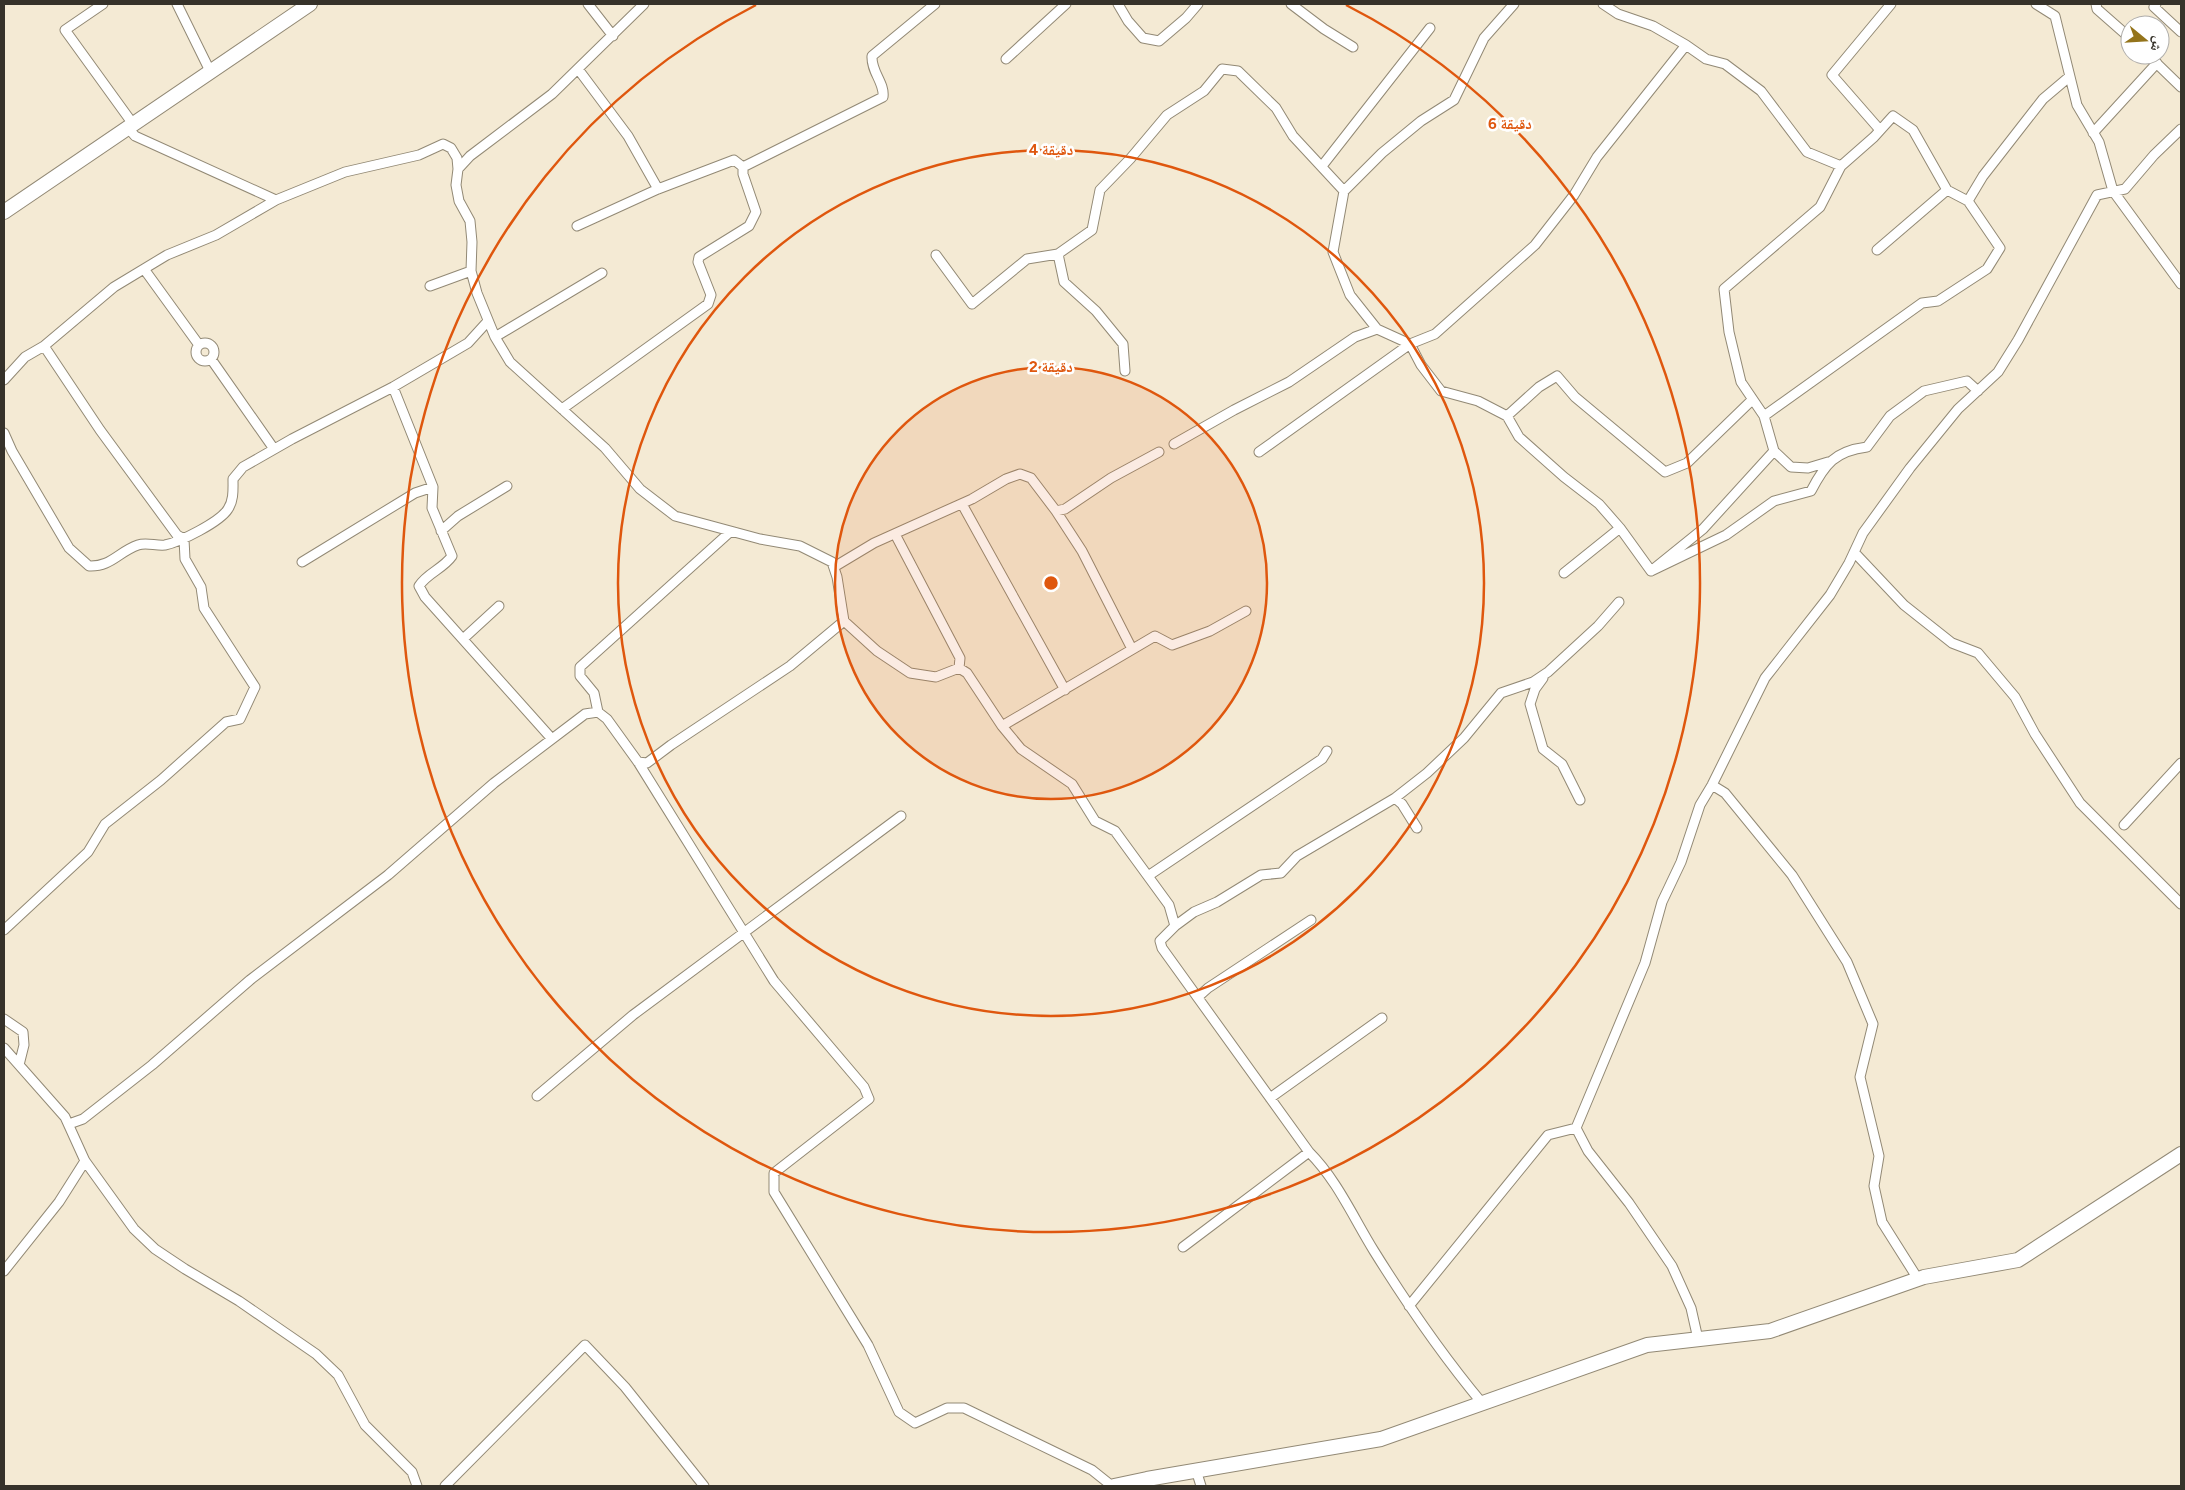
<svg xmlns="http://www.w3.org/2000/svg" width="2185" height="1490" font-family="Figtree,'Noto Naskh Arabic',sans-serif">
<rect width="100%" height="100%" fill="#f4ead4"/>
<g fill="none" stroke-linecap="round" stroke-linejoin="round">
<!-- street casing -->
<g stroke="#928975" stroke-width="11">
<path id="street" d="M 103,4 L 65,30 L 133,124
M 177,4 L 211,73
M 588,4 L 613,36
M 1118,4 L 1128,21 L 1143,38 L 1159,41 L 1186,18 L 1198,4
M 1291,4 L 1324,29 L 1353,47
M 1603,4 L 1618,14 L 1653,26 L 1686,45 L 1706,59 L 1725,64 L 1761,91 L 1807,152 L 1841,166
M 2036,4 L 2055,16 L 2077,105 L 2099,142 L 2113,191 L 2181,284
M 2096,4 L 2097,9 L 2130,38
M 2156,4 L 2154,7 L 2181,32
M 2148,55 L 2181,87
M 1006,59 L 1066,4
M 578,69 L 628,136 L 658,189
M 128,128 L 135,136 L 276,200 L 345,172 L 419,155 L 443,144 L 451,148 L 457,158 L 458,169 L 456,185 L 459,201 L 470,221 L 472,242 L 471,271 L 477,293 L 495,337 L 510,362 L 605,448 L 640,489 L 675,516 L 760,539 L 800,546 L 832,562 L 837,577 L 844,621 L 877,651 L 910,673 L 936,677 L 959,668 L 967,673 L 1002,726 L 1021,749 L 1072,784 L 1095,821 L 1115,831 L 1169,905 L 1175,926 L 1160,941 L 1162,948 L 1309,1152 C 1337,1180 1353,1217 1374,1251 C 1407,1304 1442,1355 1482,1403
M 1880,130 L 1832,75 L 1891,4
M 2093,133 L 2157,63
M 1322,166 L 1430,28
M 458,169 L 470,156 L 552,94 L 644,4
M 1344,191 L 1382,153 L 1421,121 L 1454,100 L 1484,38 L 1514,4
M 577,226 L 658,189 L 734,160 L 743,167
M 1877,250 L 1947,190
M 1058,254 L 1064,282 L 1096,311 L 1123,344 L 1125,371
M 936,255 L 972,304 L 1027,259 L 1058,254 L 1092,230 L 1100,190 L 1130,159 L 1167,115 L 1204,91 L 1222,69 L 1238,71 L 1276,108 L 1293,136 L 1344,191 L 1333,252 L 1350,295 L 1377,329 L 1410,344 L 1421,365 L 1441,391 L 1478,401 L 1507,416 L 1519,437 L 1564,477 L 1599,504 L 1620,528 L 1564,573
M 144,269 L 199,345
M 430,286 L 471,271
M 495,337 L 602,273
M196 352a9 9 0 1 1 18 0a9 9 0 1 1-18 0Z
M 211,359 L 274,449
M 4,380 L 25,357 L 44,346 L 114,287 L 167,255 L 216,235 L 276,200
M 393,387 L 433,487 L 432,508 L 452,556 C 443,569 427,573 419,586 L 425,597 L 552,739
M 562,409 L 708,304 L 711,295 L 698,262 L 699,257 L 749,226 L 756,212 L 743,174 L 743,167 L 883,97 C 885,83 871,72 872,56 L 935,4
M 1507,416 L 1539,387 L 1557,376 L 1575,397 L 1665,472 L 1687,463 L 1752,400
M 1764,416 L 1922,303 L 1938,301 L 1987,269 L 2000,248 L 1968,201 L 1983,176 L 2043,99 L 2069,77
M 4,433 L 12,451 L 69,548 L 89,566 C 111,567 118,552 138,545 C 146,542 156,546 165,545 C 180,542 220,522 228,509 C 234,500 233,489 233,479 L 243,467 L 292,439 L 393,387 L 468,343 L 488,321
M 1174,444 L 1234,410 L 1289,382 L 1355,337 L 1377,329
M 1259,452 L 1410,344 L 1435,334 L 1535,245 L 1574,195 L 1597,157 L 1686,45
M 1828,462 L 1808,468 L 1791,467 L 1774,451 L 1764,416 L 1741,382 L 1729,332 L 1724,289 L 1820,207 L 1841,166 L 1874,137 L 1893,116 L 1913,130 L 1947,190 L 1968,201
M 962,504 L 1065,690
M 1056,511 L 1082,551 L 1132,649
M 1620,528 L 1651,571 L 1703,529 L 1774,451
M 441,531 L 458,516 L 507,486
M 895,534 L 960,658 L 959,668
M 1854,552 L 1904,605 L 1952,643 L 1978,653 L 2015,697 L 2035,734 L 2080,803 L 2181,904
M 302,562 L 415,493 L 433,487
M 834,567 L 874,543 L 972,499 L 1006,479 L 1020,474 L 1031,478 L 1056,511 L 1065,509 L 1111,478 L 1159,452
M 1651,571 L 1726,535 L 1774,501 L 1811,491 C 1825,464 1835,451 1867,447 L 1890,416 L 1924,391 L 1967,381 L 1978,391
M 463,639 L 499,606
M 1543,678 L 1535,689 L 1530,704 L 1543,749 L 1562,764 L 1580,800
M 598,712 L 594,693 L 580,676 L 580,667 L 730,532
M 1002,726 L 1155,636 L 1172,645 L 1210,631 L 1246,611
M 638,762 L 774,981 L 864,1087 L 869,1099 L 774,1173 L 774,1192 L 868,1345 L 899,1412 L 915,1423 L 947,1408 L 964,1408 L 1092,1470 L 1112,1486
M 1712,785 L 1725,793 L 1792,875 L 1847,962 L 1873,1024 L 1860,1077 L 1879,1156 L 1874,1186 L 1882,1222 L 1918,1279
M 1395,798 L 1427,773 L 1464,738 L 1501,693 L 1533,682 L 1548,672 L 1598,626 L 1619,602
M 2124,825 L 2181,763
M 1148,876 L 1322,759 L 1327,751
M 1175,926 L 1194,912 L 1217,902 L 1261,875 L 1281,873 L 1297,856 L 1395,798 L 1402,804 L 1417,828
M 4,930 L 88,852 L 105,824 L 161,780 L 226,722 L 240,719 L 255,687 L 204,608 L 201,587 L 185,559 L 184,539 L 177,535 L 100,430 L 44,346
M 1198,997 L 1208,988 L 1311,920
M 4,1019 L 23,1032 L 24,1045 L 19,1065
M 4,1048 L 65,1117 L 85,1161 L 134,1229 L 155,1249 L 185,1269 L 239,1301 L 316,1354 L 338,1375 L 365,1425 L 412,1472 L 417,1486
M 537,1096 L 633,1015 L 901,816
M 1270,1098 L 1382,1018
M 69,1124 L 83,1119 L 152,1065 L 250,980 L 388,875 L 494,783 L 585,714 L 598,712 L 607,719 L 638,762 L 647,763 L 671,745 L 790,666 L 844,621
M 1576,1128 L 1588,1151 L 1629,1203 L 1672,1266 L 1691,1308 L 1698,1339
M 1183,1247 L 1309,1152
M 4,1271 L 59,1202 L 85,1161
M 1409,1306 L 1548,1135 L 1576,1128 L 1645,963 L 1662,902 L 1681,862 L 1700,805 L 1712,785 L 1765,678 L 1830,595 L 1849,563 L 1863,533 L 1910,468 L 1958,409 L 1998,372 L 2018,340 L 2097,195 L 2125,189 L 2154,155 L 2181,129
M 1196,1470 L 1201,1486
M 445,1486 L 585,1345 L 625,1387 L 704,1486"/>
</g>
<!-- secondary casing -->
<g stroke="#928975" stroke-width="16">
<path id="secondary" d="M 4,212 L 310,4
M 1114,1486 L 1147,1479 L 1381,1439 L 1647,1345 L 1770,1331 L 1924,1277 L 2018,1260 L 2181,1154"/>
</g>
<!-- street -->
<use href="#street" stroke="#fff" stroke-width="9"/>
<!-- secondary -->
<use href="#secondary" stroke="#fff" stroke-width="14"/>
</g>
<!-- distance rings -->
<circle cx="1051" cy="583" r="216" fill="#df570e" fill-opacity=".12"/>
<g fill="none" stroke="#df570e" stroke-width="2.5">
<circle cx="1051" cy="583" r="216"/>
<circle cx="1051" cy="583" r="433"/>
<path d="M1346 5A649 649 0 1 1 756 5"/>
</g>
<circle cx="1051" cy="583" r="8" fill="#df570e" stroke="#fff" stroke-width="2.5"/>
<g font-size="15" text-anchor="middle" font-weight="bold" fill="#df570e" stroke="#fff" stroke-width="5" stroke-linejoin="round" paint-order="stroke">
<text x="1510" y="129">6 دقيقة</text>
<text x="1051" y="155">4 دقيقة</text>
<text x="1051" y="372">2 دقيقة</text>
</g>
<!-- border -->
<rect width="2185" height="1490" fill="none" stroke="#36322a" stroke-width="10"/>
<!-- north arrow -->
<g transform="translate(2145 40) rotate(108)"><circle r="24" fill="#ffffff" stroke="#afadaa"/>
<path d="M0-4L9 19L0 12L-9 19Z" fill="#94741b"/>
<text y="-8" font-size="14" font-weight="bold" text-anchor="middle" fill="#36322a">ش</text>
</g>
</svg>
